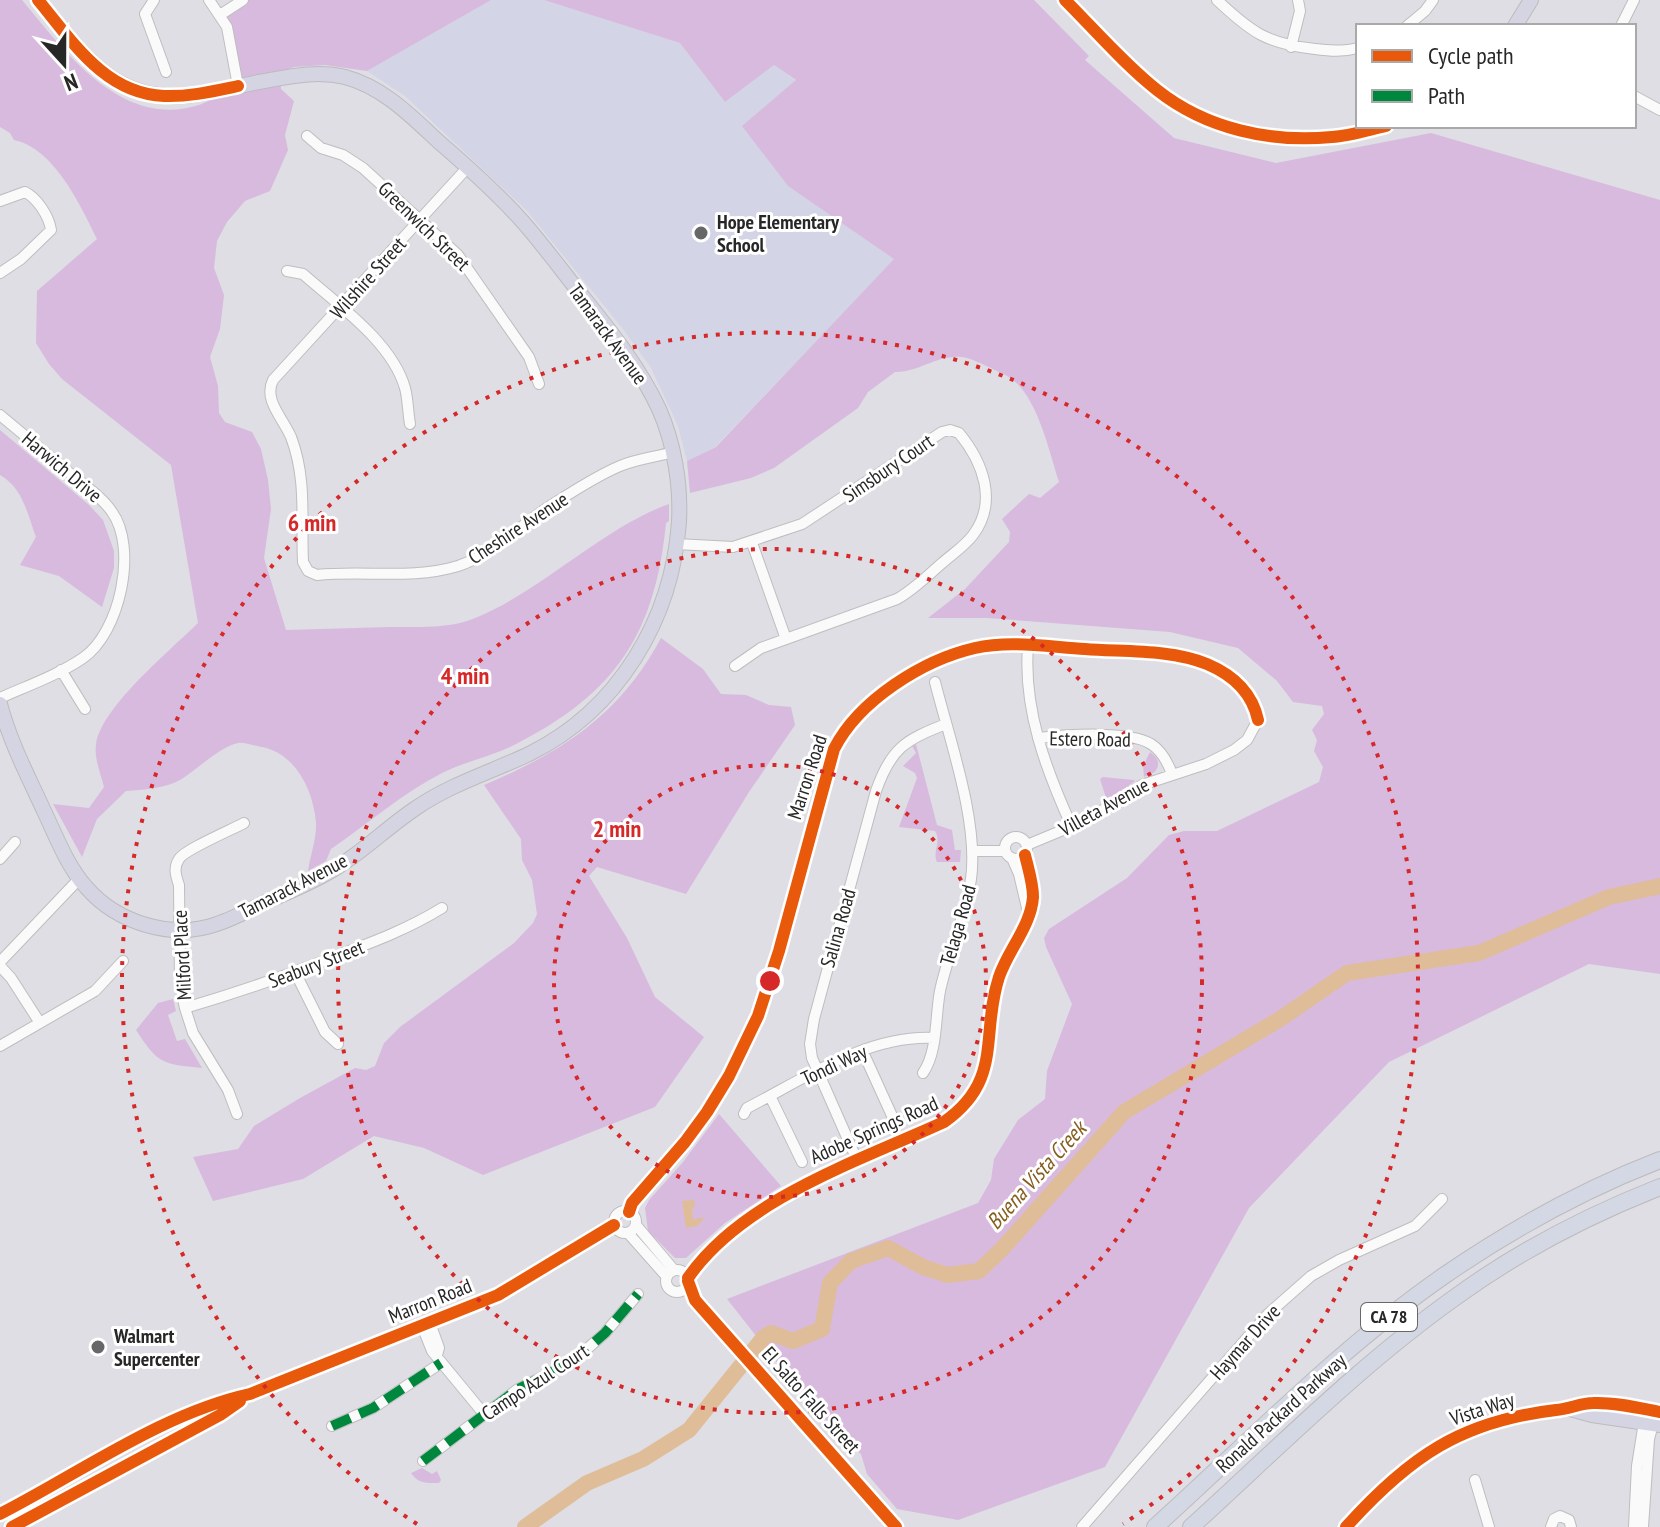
<svg xmlns="http://www.w3.org/2000/svg" width="1660" height="1527" font-family="'PT Sans Narrow',sans-serif">
<rect width="100%" height="100%" fill="#dedee4"/>
<!-- education -->
<path fill="#d3d4e6" d="M 491,0 L 544,0 L 680,43 L 725,102 L 774,65 L 796,81 L 743,126 L 788,186 L 895,259 L 715,447 L 687,461 L 678,426 L 651,368 L 623,329 L 527,211 L 405,96 L 367,71 Z"/>
<!-- green -->
<path fill="#d8bade" d="M 0,0 L 22,0 C 64,50 121,130 199,105 C 212,100 226,92 238,86 L 220,15 L 243,0 L 491,0 L 367,71 L 325,65 L 294,67 L 280,72 L 281,89 L 294,101 L 285,135 L 288,150 L 270,191 L 245,201 L 227,222 L 217,241 L 214,268 L 224,295 L 220,329 L 210,357 L 218,386 L 219,413 L 225,422 L 252,432 L 261,449 L 268,480 L 271,509 L 264,558 L 286,630 C 321,629 355,628 390,627 C 420,627 453,629 480,616 C 546,587 603,528 669,504 L 669,521 L 666,523 C 655,634 616,693 516,744 C 493,756 466,761 442,773 C 403,793 367,824 331,849 L 326,861 L 308,871 C 310,856 317,838 316,822 C 313,790 296,754 262,747 C 255,746 244,742 238,743 C 219,747 197,770 180,780 C 166,788 142,790 126,791 L 97,819 L 82,857 L 53,804 L 89,808 L 104,787 C 101,775 94,758 96,745 C 100,708 171,650 198,623 L 171,465 L 62,379 L 49,364 L 36,343 L 37,291 L 97,239 C 81,206 54,148 14,140 L 10,133 L 0,127 Z
M 544,0 L 1034,0 L 1089,56 L 1085,60 L 1174,138 L 1276,163 L 1431,133 L 1660,200 L 1660,974 L 1589,964 L 1389,1062 L 1249,1208 L 1105,1467 L 958,1520 L 897,1509 L 867,1474 L 861,1454 L 824,1422 L 727,1299 L 978,1203 L 991,1180 L 994,1159 L 1018,1120 L 1045,1099 L 1047,1071 L 1072,1004 L 1046,947 L 1044,938 L 1049,929 L 1127,878 L 1169,835 L 1184,831 L 1217,831 L 1319,782 L 1323,767 L 1314,751 L 1317,740 L 1312,730 L 1324,714 L 1322,706 L 1293,702 L 1277,681 L 1238,648 L 1170,632 L 987,618 L 928,618 L 965,589 L 1009,542 L 1010,532 L 1002,519 L 1029,494 L 1040,498 L 1059,482 C 1049,451 1038,400 1013,380 C 1007,375 998,372 991,368 C 982,364 971,358 961,357 C 937,355 917,373 895,372 L 868,392 L 858,408 L 774,468 L 751,478 L 690,493 L 687,461 L 716,447 L 894,259 L 788,186 L 742,126 L 796,80 L 774,65 L 725,102 L 680,43 Z
M 0,430 L 89,505 L 103,520 L 114,551 L 114,568 L 102,607 L 59,576 L 20,565 L 36,537 C 27,513 23,488 0,475 Z
M 661,638 L 703,669 L 721,694 L 746,695 L 769,705 L 791,707 L 795,725 L 749,792 L 686,894 L 597,867 L 589,876 L 627,938 L 655,997 L 704,1037 L 655,1107 L 483,1175 L 424,1148 L 374,1136 L 303,1179 L 213,1201 L 193,1157 L 238,1149 L 254,1126 L 300,1098 L 355,1068 L 366,1070 L 375,1066 L 384,1043 L 400,1027 L 514,943 L 533,923 L 537,914 L 532,880 L 522,860 L 521,839 L 484,785 C 562,752 620,715 661,638 Z
M 916,744 L 937,825 L 952,830 L 955,850 L 961,850 L 960,862 L 937,862 C 932,851 942,842 935,831 L 899,827 L 917,778 L 915,773 L 903,766 L 916,753 L 912,746 Z
M 1150,752 C 1158,758 1161,763 1155,772 L 1144,777 L 1143,766 Z
M 1103,777 L 1134,780 L 1135,781 L 1107,801 L 1100,779 Z
M 173,999 L 176,1011 L 168,1015 L 177,1041 L 185,1039 L 202,1068 C 162,1064 158,1064 136,1030 L 158,1003 Z
M 719,1114 L 781,1186 L 725,1223 L 686,1258 L 675,1258 L 648,1231 L 645,1208 L 649,1200 L 683,1162 Z
M 422,1468 L 432,1474 L 437,1471 L 441,1480 L 439,1483 C 427,1483 418,1484 411,1473 Z"/>
<!-- water -->
<path fill="#dfbd98" d="M 694,1200 L 695,1207 L 692,1208 L 693,1220 L 703,1217 L 703,1220 L 697,1226 L 686,1228 L 682,1201 Z"/>
<g fill="none" stroke-linecap="round" stroke-linejoin="round">
<!-- river -->
<path stroke="#dfbd98" stroke-width="16" d="M 525,1527 L 587,1483 L 643,1459 L 689,1430 L 764,1337 L 771,1333 L 793,1341 L 822,1329 L 830,1283 L 851,1261 L 888,1248 L 923,1267 L 947,1275 L 979,1271 L 1002,1249 L 1124,1112 L 1280,1019 L 1347,973 L 1479,953 L 1609,897 L 1660,886"/>
<!-- minor casing -->
<g stroke="#bebebe" stroke-width="12">
<path id="minor" d="M 154,0 L 145,14 L 166,72
M 209,0 L 227,27 L 238,86
M 1217,0 C 1251,32 1267,44 1315,49 C 1330,51 1343,52 1358,48
M 220,15 L 243,0
M 1407,26 L 1425,11 L 1433,0
M 1621,26 L 1634,0
M 1291,47 L 1300,11 L 1298,0
M 1634,96 L 1660,110
M 307,136 L 321,148 L 343,155 L 363,168 L 458,255 L 529,357 L 539,384
M 468,167 L 273,380 C 263,400 283,418 291,437 C 307,479 301,519 303,562 L 308,571 L 317,575 C 364,570 412,580 458,566 C 494,554 519,526 550,506 C 572,492 596,476 620,466 C 636,459 656,457 673,452
M 0,201 L 25,192 C 37,198 49,216 51,230 L 21,259 L 0,273
M 287,271 L 303,274 C 337,304 392,342 405,388 C 408,399 408,413 410,424
M 0,415 C 24,435 48,455 71,474 C 85,486 102,497 112,512 C 138,548 120,633 83,658 C 58,675 27,686 0,698
M 752,543 L 786,639
M 676,544 L 733,547 L 802,524 L 942,432 L 950,430 L 959,433 C 983,462 998,502 973,535 C 965,546 951,555 941,564 C 926,577 913,590 897,599 L 761,648 L 735,666
M 1028,646 C 1023,709 1046,770 1072,827
M 61,670 L 85,709
M 1038,738 C 1065,735 1128,730 1151,744 C 1162,751 1168,763 1172,774
M1005 848a11 11 0 1 1 22 0a11 11 0 1 1-22 0Z
M 972,851 L 1005,851
M 1012,858 L 1019,874 L 1028,912
M 0,859 L 15,842
M 0,962 L 79,879
M 0,966 L 11,978 L 40,1023
M 295,972 L 325,1032 L 338,1044
M 185,1008 C 236,993 286,976 336,956 C 373,942 408,929 442,908
M 0,1046 L 95,991 L 123,961
M 863,1052 L 893,1118
M 923,1073 C 938,1051 935,1017 940,991 C 948,953 965,918 971,879 C 979,822 949,738 935,682
M 770,1096 L 802,1162
M 237,1114 L 228,1090 L 193,1033 L 185,1008 L 180,986 L 179,885 C 176,876 173,868 179,859 C 184,850 231,830 244,823
M 744,1114 L 747,1108 C 804,1079 867,1035 933,1038
M 857,1160 L 812,1058 L 810,1044 L 814,1019 L 876,791 C 891,748 905,740 946,724
M614 1222a11 11 0 1 1 22 0a11 11 0 1 1-22 0Z
M 629,1212 L 632,1203 L 685,1142 L 707,1112 L 729,1076 L 758,1016 L 779,951 L 834,749 C 863,692 936,653 997,645 C 1032,646 1067,648 1102,651 C 1158,654 1242,652 1258,720 L 1247,740 L 1234,750 L 1206,764 L 1142,785 L 1087,820 L 1027,845
M 636,1225 L 674,1270
M 628,1233 L 667,1277
M666 1281a11 11 0 1 1 22 0a11 11 0 1 1-22 0Z
M 688,1278 C 742,1199 861,1160 944,1122 C 1004,1080 980,1035 999,977 C 1008,950 1031,926 1033,897 C 1033,883 1028,868 1025,855
M 688,1281 L 695,1300 L 702,1308 L 896,1527
M 430,1323 L 439,1348 L 437,1355
M 422,1326 L 432,1351 L 484,1414
M 332,1426 L 373,1408 L 441,1363
M 423,1461 L 518,1389 L 564,1366 L 579,1356 L 605,1333 L 638,1294
M 1475,1480 L 1489,1527
M 0,1514 C 80,1473 163,1413 250,1394 L 498,1295 L 614,1225
M 12,1527 L 220,1415 L 245,1397
M 1082,1527 L 1268,1314 L 1311,1276 L 1339,1260 L 1415,1226 L 1442,1199
M 1551,1527 L 1554,1519 L 1560,1516 L 1569,1520 L 1571,1527
M 1634,1527 L 1637,1466 L 1644,1422
M 1643,1527 L 1649,1439 L 1653,1424"/>
</g>
<!-- major casing -->
<g stroke="#bcbcbe" stroke-width="16">
<path id="major" d="M 1065,0 C 1094,29 1125,65 1157,90 C 1206,129 1271,143 1332,137 C 1350,136 1368,130 1386,126
M 1515,26 L 1531,0
M 0,704 C 10,742 28,776 44,811 C 56,836 67,866 86,887 C 117,923 172,940 217,924 C 235,918 253,908 270,900 C 293,890 318,880 339,866 C 366,849 389,826 416,808 C 451,784 491,772 529,754 C 618,710 672,620 679,522 C 681,484 674,443 659,409 C 640,368 611,332 583,297 C 563,272 544,246 523,222 C 497,193 468,167 439,142 C 411,116 383,87 345,77 C 316,70 288,77 259,82 C 237,86 215,92 193,95 C 114,105 82,53 38,0
M 1570,1409 L 1592,1415 L 1660,1425
M 1346,1527 C 1409,1457 1461,1421 1556,1410 C 1569,1409 1581,1403 1593,1403 C 1614,1402 1639,1408 1660,1412"/>
</g>
<!-- highway casing -->
<g stroke="#bcbcbe" stroke-width="18">
<path id="highway" d="M 1155,1527 C 1249,1442 1341,1347 1445,1275 C 1512,1229 1585,1189 1660,1160
M 1191,1527 C 1278,1448 1361,1364 1457,1296 C 1519,1251 1589,1215 1660,1187"/>
</g>
<!-- minor -->
<use href="#minor" stroke="#fafafb" stroke-width="10"/>
<!-- major -->
<use href="#major" stroke="#d5d4e3" stroke-width="14"/>
<!-- highway -->
<use href="#highway" stroke="#d4d8e5" stroke-width="16"/>
<!-- quiet -->
<path stroke="#00873e" stroke-width="10" stroke-dasharray="20 10" stroke-linecap="butt" d="M 332,1426 L 373,1408 L 441,1363
M 423,1461 L 518,1389 L 564,1366 L 579,1356 L 605,1333 L 638,1294"/>
<!-- cycleway casing -->
<g stroke="#fff" stroke-width="17">
<path id="cycleway" d="M 38,0 C 72,41 105,94 164,96 C 189,97 214,91 238,86
M 1065,0 C 1094,29 1125,65 1157,90 C 1206,129 1271,143 1332,137 C 1350,136 1368,130 1386,126
M 629,1212 L 632,1203 L 685,1142 L 707,1112 L 729,1076 L 758,1016 L 779,951 L 834,749 C 859,700 923,660 975,648 C 1010,640 1050,647 1085,649 C 1124,652 1170,649 1207,664 C 1233,675 1252,692 1258,720
M 688,1278 C 742,1199 861,1160 944,1122 C 1004,1080 980,1035 999,977 C 1008,950 1031,926 1033,897 C 1033,883 1028,868 1025,855
M 688,1281 L 695,1300 L 702,1308 L 896,1527
M 0,1514 C 80,1473 163,1413 250,1394 L 498,1295 L 614,1225
M 12,1527 L 220,1415 L 240,1401
M 1346,1527 C 1409,1457 1461,1421 1556,1410 C 1569,1409 1581,1403 1593,1403 C 1614,1402 1639,1408 1660,1412"/>
</g>
<!-- cycleway -->
<use href="#cycleway" stroke="#e8590c" stroke-width="12"/>
</g>
<!-- distance rings -->
<g fill="none" stroke="#d62828" stroke-width="4" stroke-dasharray="4 8">
<circle cx="770" cy="981" r="216"/>
<circle cx="770" cy="981" r="432"/>
<path d="M417 1524A648 648 0 1 1 1123 1524"/>
</g>
<!-- markers -->
<g fill="#676769" stroke="#fff" stroke-width="3">
<circle cx="701" cy="233" r="8"/>
<circle cx="98" cy="1347" r="8"/>
</g>
<g text-anchor="middle" stroke-width="6" stroke-linejoin="round" paint-order="stroke">
<!-- shield labels -->
<rect fill="#fff" stroke="#686868" stroke-width="2" x="1361" y="1303" width="56" height="28" rx="6"/>
<g font-size="18" font-weight="bold" fill="#272727">
<text x="1389" y="1323">CA 78</text>
</g>
<!-- poi labels -->
<g font-size="20" font-weight="bold" fill="#272727" stroke="#fff" text-anchor="start">
<text x="717" y="229">Hope Elementary<tspan x="717" dy="23">School</tspan></text>
<text x="114" y="1343">Walmart<tspan x="114" dy="23">Supercenter</tspan></text>
</g>
<!-- street labels -->
<g font-size="20" fill="#272727" stroke="#fff">
<text transform="translate(424 226) rotate(44)" y="7">Greenwich Street</text>
<text transform="translate(368 278) rotate(-48)" y="7">Wilshire Street</text>
<text transform="translate(608 334) rotate(54)" y="7">Tamarack Avenue</text>
<text transform="translate(62 467) rotate(40)" y="7">Harwich Drive</text>
<text transform="translate(888 468) rotate(-34)" y="7">Simsbury Court</text>
<text transform="translate(518 528) rotate(-33)" y="7">Cheshire Avenue</text>
<text transform="translate(1090 739) rotate(1)" y="7">Estero Road</text>
<text transform="translate(807 777) rotate(-72)" y="7">Marron Road</text>
<text transform="translate(1104 807) rotate(-29)" y="7">Villeta Avenue</text>
<text transform="translate(293 886) rotate(-27)" y="7">Tamarack Avenue</text>
<text transform="translate(958 925) rotate(-74)" y="7">Telaga Road</text>
<text transform="translate(838 928) rotate(-74)" y="7">Salina Road</text>
<text transform="translate(182 955) rotate(-93)" y="7">Milford Place</text>
<text transform="translate(316 964) rotate(-21)" y="7">Seabury Street</text>
<text transform="translate(834 1065) rotate(-25)" y="7">Tondi Way</text>
<text transform="translate(874 1130) rotate(-24)" y="7">Adobe Springs Road</text>
<text transform="translate(430 1301) rotate(-22)" y="7">Marron Road</text>
<text transform="translate(1245 1342) rotate(-48)" y="7">Haymar Drive</text>
<text transform="translate(535 1382) rotate(-33)" y="7">Campo Azul Court</text>
<text transform="translate(811 1400) rotate(48)" y="7">El Salto Falls Street</text>
<text transform="translate(1482 1409) rotate(-18)" y="7">Vista Way</text>
<text transform="translate(1281 1413) rotate(-42)" y="7">Ronald Packard Parkway</text>
</g>
<!-- water labels -->
<g font-size="22" font-style="italic" fill="#855d1c" stroke="#fff">
<text transform="translate(1036 1175) rotate(-48)" y="8">Buena Vista Creek</text>
</g>
</g>
<circle cx="770" cy="981" r="12" fill="#d62828" stroke="#fff" stroke-width="4"/>
<g font-size="24" text-anchor="middle" font-weight="bold" fill="#d62828" stroke="#fff" stroke-width="6" stroke-linejoin="round" paint-order="stroke">
<text x="312" y="531">6 min</text>
<text x="465" y="684">4 min</text>
<text x="617" y="837">2 min</text>
</g>
<!-- legend -->
<rect x="1356" y="24" width="280" height="104" fill="#ffffff" stroke="#a9a9a9" stroke-width="2"/>
<rect x="1372" y="50" width="40" height="12" fill="#e8590c" stroke="#a9a9a9" stroke-width="2"/>
<text x="1428" y="64" font-size="24" fill="#272727">Cycle path</text>
<rect x="1372" y="90" width="40" height="12" fill="#00873e" stroke="#a9a9a9" stroke-width="2"/>
<text x="1428" y="104" font-size="24" fill="#272727">Path</text>
<!-- north arrow -->
<g transform="translate(64 64) rotate(159)" stroke="#ffffff" stroke-width="6" paint-order="stroke">
<path d="M0-6L14 30L0 20L-14 30Z" fill="#272727"/>
<text y="-12" font-size="22" font-weight="bold" text-anchor="middle" fill="#272727">N</text>
</g>
</svg>
